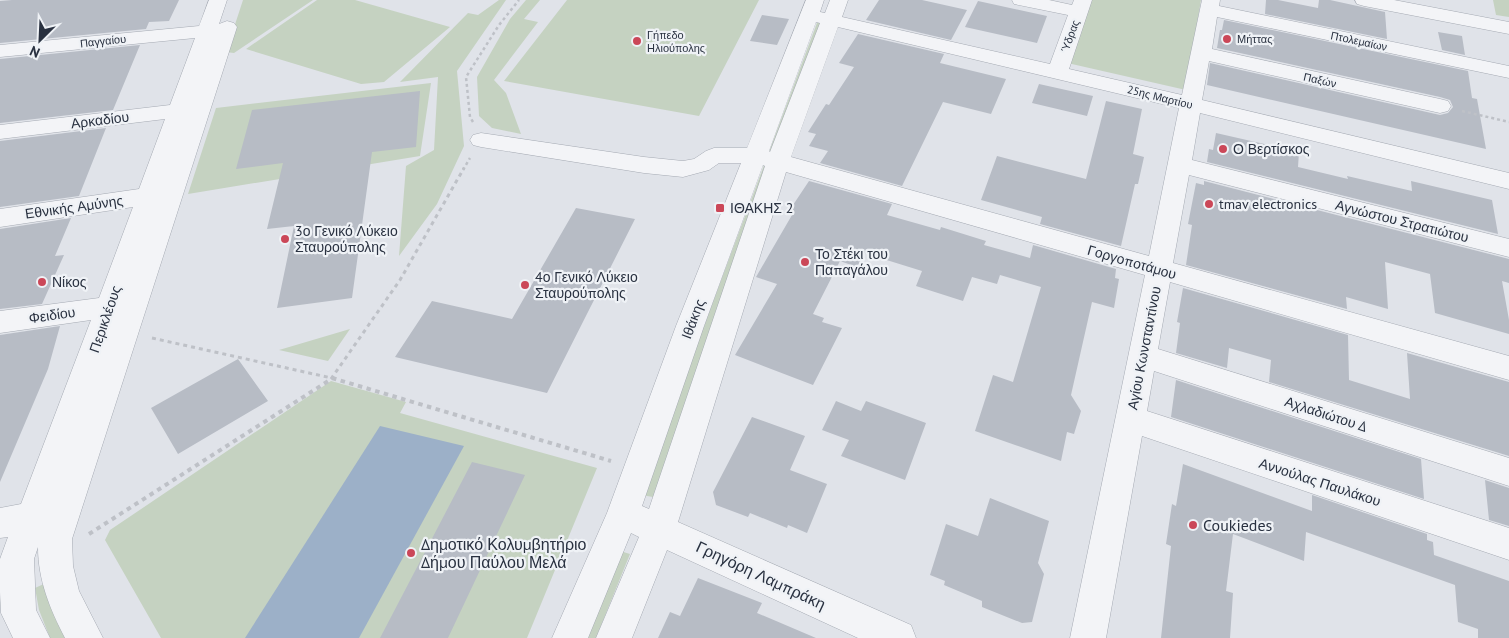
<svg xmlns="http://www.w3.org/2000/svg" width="1509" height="638" font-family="'PT Sans',sans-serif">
<rect width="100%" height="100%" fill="#e0e3e9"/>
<!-- green -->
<path fill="#c5d2c1" d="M 243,0 L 313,0 L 234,53 L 226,52 Z
M 317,0 L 355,0 L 450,27 L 384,82 L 361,84 L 246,49 Z
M 499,0 L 506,0 L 457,71 L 464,146 L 437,204 L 399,256 L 406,166 L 434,150 L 438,77 L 400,82 L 468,13 L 478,15 Z
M 526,0 L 540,0 L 524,19 L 538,22 L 494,80 L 506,93 L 521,134 L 492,128 L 479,116 L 477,77 L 510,19 Z
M 567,0 L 759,0 L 699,116 L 504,81 Z
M 1082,0 L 1201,0 L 1186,90 L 1063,62 Z
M 1493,0 L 1509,0 L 1509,17 L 1496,15 Z
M 817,23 L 821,23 L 653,497 L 641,495 Z
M 431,83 L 420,156 L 188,194 L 216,108 Z
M 350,329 L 328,361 L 279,350 Z
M 331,381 L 406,402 L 400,413 L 597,468 L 527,638 L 161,638 L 105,540 L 110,530 Z
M 620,551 L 630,554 L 596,638 L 583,638 Z
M 46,583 L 68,638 L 50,638 L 39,610 L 35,588 Z"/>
<!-- water -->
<path fill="#9cb0c8" d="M 380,426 L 464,446 L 359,638 L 245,638 Z"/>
<!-- building -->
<path fill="#b7bcc5" d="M 12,0 L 179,0 L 169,21 L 149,22 L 146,29 L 0,43 L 0,1 Z
M 879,0 L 922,0 L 967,10 L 951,40 L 866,20 Z
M 1266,0 L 1278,0 L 1318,8 L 1319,0 L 1330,0 L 1385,12 L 1387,39 L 1265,14 Z
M 978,1 L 1047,16 L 1037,43 L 965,27 Z
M 762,15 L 789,19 L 777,45 L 750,41 Z
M 1224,20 L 1468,71 L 1472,98 L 1477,99 L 1486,149 L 1207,85 L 1210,63 L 1440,115 L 1448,113 L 1453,107 L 1450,100 L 1440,97 L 1217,48 L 1220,30 L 1222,30 Z
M 1438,32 L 1462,36 L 1465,55 L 1442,50 Z
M 858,34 L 944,54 L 940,63 L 1006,79 L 991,114 L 943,102 L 902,186 L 820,163 L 828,151 L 809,146 L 816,134 L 808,132 L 826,104 L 829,105 L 854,67 L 839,63 Z
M 140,45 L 113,110 L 0,123 L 0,59 Z
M 1039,84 L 1093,96 L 1087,116 L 1032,103 Z
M 420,91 L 416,147 L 372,152 L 352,298 L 277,308 L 294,226 L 267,229 L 283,163 L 236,169 L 252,110 Z
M 1106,101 L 1142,109 L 1133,154 L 1144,157 L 1138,184 L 1135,184 L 1121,246 L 1040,224 L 1042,217 L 981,200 L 997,156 L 1086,179 Z
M 106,128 L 79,196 L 0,207 L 0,141 Z
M 1216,133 L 1299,152 L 1298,167 L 1348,179 L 1347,176 L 1412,191 L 1411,181 L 1492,200 L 1498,234 L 1207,162 L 1209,149 L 1213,150 Z
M 809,181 L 892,204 L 887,215 L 940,230 L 941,227 L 986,241 L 984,245 L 1030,258 L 1033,245 L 1116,269 L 1115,278 L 1119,279 L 1114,308 L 1092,302 L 1071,395 L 1081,411 L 1074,434 L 1067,432 L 1061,461 L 975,431 L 993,375 L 1013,382 L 1041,287 L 1000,275 L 997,284 L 972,277 L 963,301 L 916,286 L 922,271 L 864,253 L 857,267 L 840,261 L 813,314 L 824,318 L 822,322 L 842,328 L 813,385 L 735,355 L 777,284 L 756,277 L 792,215 L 787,214 Z
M 1204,181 L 1509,259 L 1509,283 L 1502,281 L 1509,320 L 1509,334 L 1435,313 L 1430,274 L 1385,262 L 1388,309 L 1346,297 L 1347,309 L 1186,265 L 1192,225 L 1188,224 L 1196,183 L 1204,185 Z
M 576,208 L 635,219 L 547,393 L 395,357 L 432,301 L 512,319 Z
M 71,218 L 55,256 L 64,255 L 42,304 L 0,309 L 0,229 Z
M 1183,288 L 1348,335 L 1349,380 L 1410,399 L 1407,353 L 1509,382 L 1509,456 L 1269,382 L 1271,360 L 1229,348 L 1227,368 L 1176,353 L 1180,323 L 1177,322 Z
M 60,326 L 48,369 L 0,482 L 0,335 Z
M 238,359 L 268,401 L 178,454 L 151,408 Z
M 1176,380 L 1421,459 L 1424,499 L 1171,417 Z
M 836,401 L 861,411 L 866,401 L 926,423 L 905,480 L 841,456 L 849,440 L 822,430 Z
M 752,417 L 805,436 L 790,470 L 827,484 L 807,533 L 788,525 L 787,528 L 750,513 L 748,517 L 716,505 L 713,492 Z
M 472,462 L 525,475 L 448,638 L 380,638 Z
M 1183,464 L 1312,511 L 1312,495 L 1427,534 L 1427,540 L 1433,542 L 1434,555 L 1509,581 L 1509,638 L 1478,638 L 1478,629 L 1458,622 L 1455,585 L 1306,532 L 1304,561 L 1233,534 L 1226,591 L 1233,593 L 1230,638 L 1161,638 L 1171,546 L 1166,544 L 1172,504 L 1176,506 Z
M 1485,480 L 1509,488 L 1509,526 L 1489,520 Z
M 990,498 L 1049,521 L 1038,563 L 1044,574 L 1032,622 L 1022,623 L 982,607 L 982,601 L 944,585 L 945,581 L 930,575 L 946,524 L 978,536 Z
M 698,578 L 762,603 L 757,613 L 816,638 L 658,638 L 670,612 L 680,616 Z"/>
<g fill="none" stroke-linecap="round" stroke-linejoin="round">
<!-- minor casing -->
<g stroke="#a5aab3" stroke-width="1">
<path id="minor" d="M 209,0 L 227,0 L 219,24 L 227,21 L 234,23 L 237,27 L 72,539 L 73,566 L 79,591 L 103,638 L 65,638 C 50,609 38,580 38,547 L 34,559 L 36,610 L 50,638 L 13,638 L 1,613 L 0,592 L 0,559 L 8,537 L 0,538 L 0,508 L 21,504 L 91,320 L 0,333 L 0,311 L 99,298 L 133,207 L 0,227 L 0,209 L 139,189 L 165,119 L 0,139 L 0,125 L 170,105 L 195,38 L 0,57 L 0,45 L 199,26 Z
M 806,0 L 824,0 L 820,12 L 825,13 L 830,0 L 848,0 L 842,17 L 1050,64 L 1068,15 L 1014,4 L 1012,0 L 1049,0 L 1072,5 L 1074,0 L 1092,0 L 1069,69 L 1182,95 L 1202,0 L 1220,0 L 1219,6 L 1509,66 L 1509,78 L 1217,17 L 1212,49 L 1440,99 L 1448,101 L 1451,106 L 1448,111 L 1440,113 L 1209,61 L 1202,100 L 1509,173 L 1509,189 L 1200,113 L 1192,160 L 1509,239 L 1509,257 L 1189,175 L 1173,263 L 1509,356 L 1509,380 L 1170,282 L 1158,349 L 1509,458 L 1509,486 L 1154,371 L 1147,411 L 1509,528 L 1509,560 L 1142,436 L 1106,638 L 1070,638 L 1145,275 L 786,172 L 678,522 L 911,625 L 916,638 L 858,638 L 667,550 L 632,638 L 596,638 L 639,537 L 631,533 L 588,638 L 552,638 L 607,513 L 676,326 L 741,163 L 719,163 L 709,170 L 683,177 L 644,173 L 481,147 L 473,145 L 470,140 L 473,135 L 481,133 L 644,157 L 683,161 L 694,159 L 706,151 L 714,148 L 747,148 ZM 816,22 L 820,23 L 770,152 L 769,151 ZM 838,27 L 1179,108 L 1149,256 L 791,157 ZM 763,165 L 765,166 L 649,509 L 642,506 L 704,326 Z
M 1355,0 L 1394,0 L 1509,22 L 1509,34 L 1364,6 L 1357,4 Z"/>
</g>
<!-- path-far2 -->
<path stroke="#bec1c7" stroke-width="2.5" stroke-dasharray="3 3" stroke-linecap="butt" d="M 1462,111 L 1509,122
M 473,122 L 470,117 L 466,77 L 499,25 L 519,0
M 463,170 L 470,158"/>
<!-- path-far1 -->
<path stroke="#bec1c7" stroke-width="3" stroke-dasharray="4 4" stroke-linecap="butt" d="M 152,338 L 336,379
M 331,379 L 400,280 L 464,168"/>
<!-- path -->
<path stroke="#bec1c7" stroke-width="4" stroke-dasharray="4.5 4.5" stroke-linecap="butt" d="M 332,378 L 611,461
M 89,534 L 333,378"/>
<!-- minor -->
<use href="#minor" fill="#f3f4f7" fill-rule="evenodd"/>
</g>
<!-- markers -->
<g fill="#cb4758" stroke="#eff2f6" stroke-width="2">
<circle cx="1227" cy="39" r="5"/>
<circle cx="637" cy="41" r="5"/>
<circle cx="1223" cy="149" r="5"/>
<circle cx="1209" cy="204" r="5"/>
<rect x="715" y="203" width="10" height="10" rx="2.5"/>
<circle cx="285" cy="239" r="5"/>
<circle cx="805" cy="262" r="5"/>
<circle cx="42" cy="282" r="5"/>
<circle cx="525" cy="285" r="5"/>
<circle cx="1193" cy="525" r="5"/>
<circle cx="411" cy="553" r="5"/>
</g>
<g text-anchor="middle" stroke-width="4.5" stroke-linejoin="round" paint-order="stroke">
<!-- far-poi labels -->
<g font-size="11" fill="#293140" stroke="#eff2f6" text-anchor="start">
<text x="647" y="39">Γήπεδο<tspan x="647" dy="13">Ηλιούπολης</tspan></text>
<text x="1237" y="43">Μήττας</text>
</g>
<!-- far-street labels -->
<g font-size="11" fill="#293140" stroke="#eff2f6">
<text transform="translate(1070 36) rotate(-70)" y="4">Ύδρας</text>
<text transform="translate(103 41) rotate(-6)" y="4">Παγγαίου</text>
<text transform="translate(1359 41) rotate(12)" y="4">Πτολεμαίων</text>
<text transform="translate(1320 80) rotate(13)" y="4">Παξών</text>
<text transform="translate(1160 97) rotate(14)" y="4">25ης Μαρτίου</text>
</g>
<!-- street labels -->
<g font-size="14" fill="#293140" stroke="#eff2f6">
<text transform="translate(100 120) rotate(-7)" y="5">Αρκαδίου</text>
<text transform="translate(74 207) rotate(-8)" y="5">Εθνικής Αμύνης</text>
<text transform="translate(1402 221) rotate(14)" y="5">Αγνώστου Στρατιώτου</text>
<text transform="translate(1132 262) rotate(16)" y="5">Γοργοποτάμου</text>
<text transform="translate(52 315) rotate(-8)" y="5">Φειδίου</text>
<text transform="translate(105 319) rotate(-71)" y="5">Περικλέους</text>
<text transform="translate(693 319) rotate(-69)" y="5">Ιθάκης</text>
<text transform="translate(1144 348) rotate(-79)" y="5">Αγίου Κωνσταντίνου</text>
<text transform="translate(1326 414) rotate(18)" y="5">Αχλαδιώτου Δ</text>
<text transform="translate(1320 482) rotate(18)" y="5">Αννούλας Παυλάκου</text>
</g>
<!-- poi labels -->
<g font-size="14" fill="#293140" stroke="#eff2f6" text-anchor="start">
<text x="1233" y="154">Ο Βερτίσκος</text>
<text x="1219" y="209">tmav electronics</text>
<text x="730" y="213">ΙΘΑΚΗΣ 2</text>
<text x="295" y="236">3ο Γενικό Λύκειο<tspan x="295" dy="16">Σταυρούπολης</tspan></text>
<text x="815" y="259">Το Στέκι του<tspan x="815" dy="16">Παπαγάλου</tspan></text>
<text x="535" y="282">4ο Γενικό Λύκειο<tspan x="535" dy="16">Σταυρούπολης</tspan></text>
<text x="52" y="287">Νίκος</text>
</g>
<!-- near-poi labels -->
<g font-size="16" fill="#293140" stroke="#eff2f6" text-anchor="start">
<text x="1203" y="531">Coukiedes</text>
<text x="421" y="550">Δημοτικό Κολυμβητήριο<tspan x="421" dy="18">Δήμου Παύλου Μελά</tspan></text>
</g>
<!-- near-street labels -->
<g font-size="16" fill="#293140" stroke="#eff2f6">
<text transform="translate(761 575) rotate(25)" y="6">Γρηγόρη Λαμπράκη</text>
</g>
</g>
<!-- north arrow -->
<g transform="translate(40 40) rotate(204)" stroke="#eff2f6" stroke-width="4" paint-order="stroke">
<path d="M0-4L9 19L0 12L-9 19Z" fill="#293140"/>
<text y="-8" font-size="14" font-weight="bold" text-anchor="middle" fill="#293140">N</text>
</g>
</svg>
